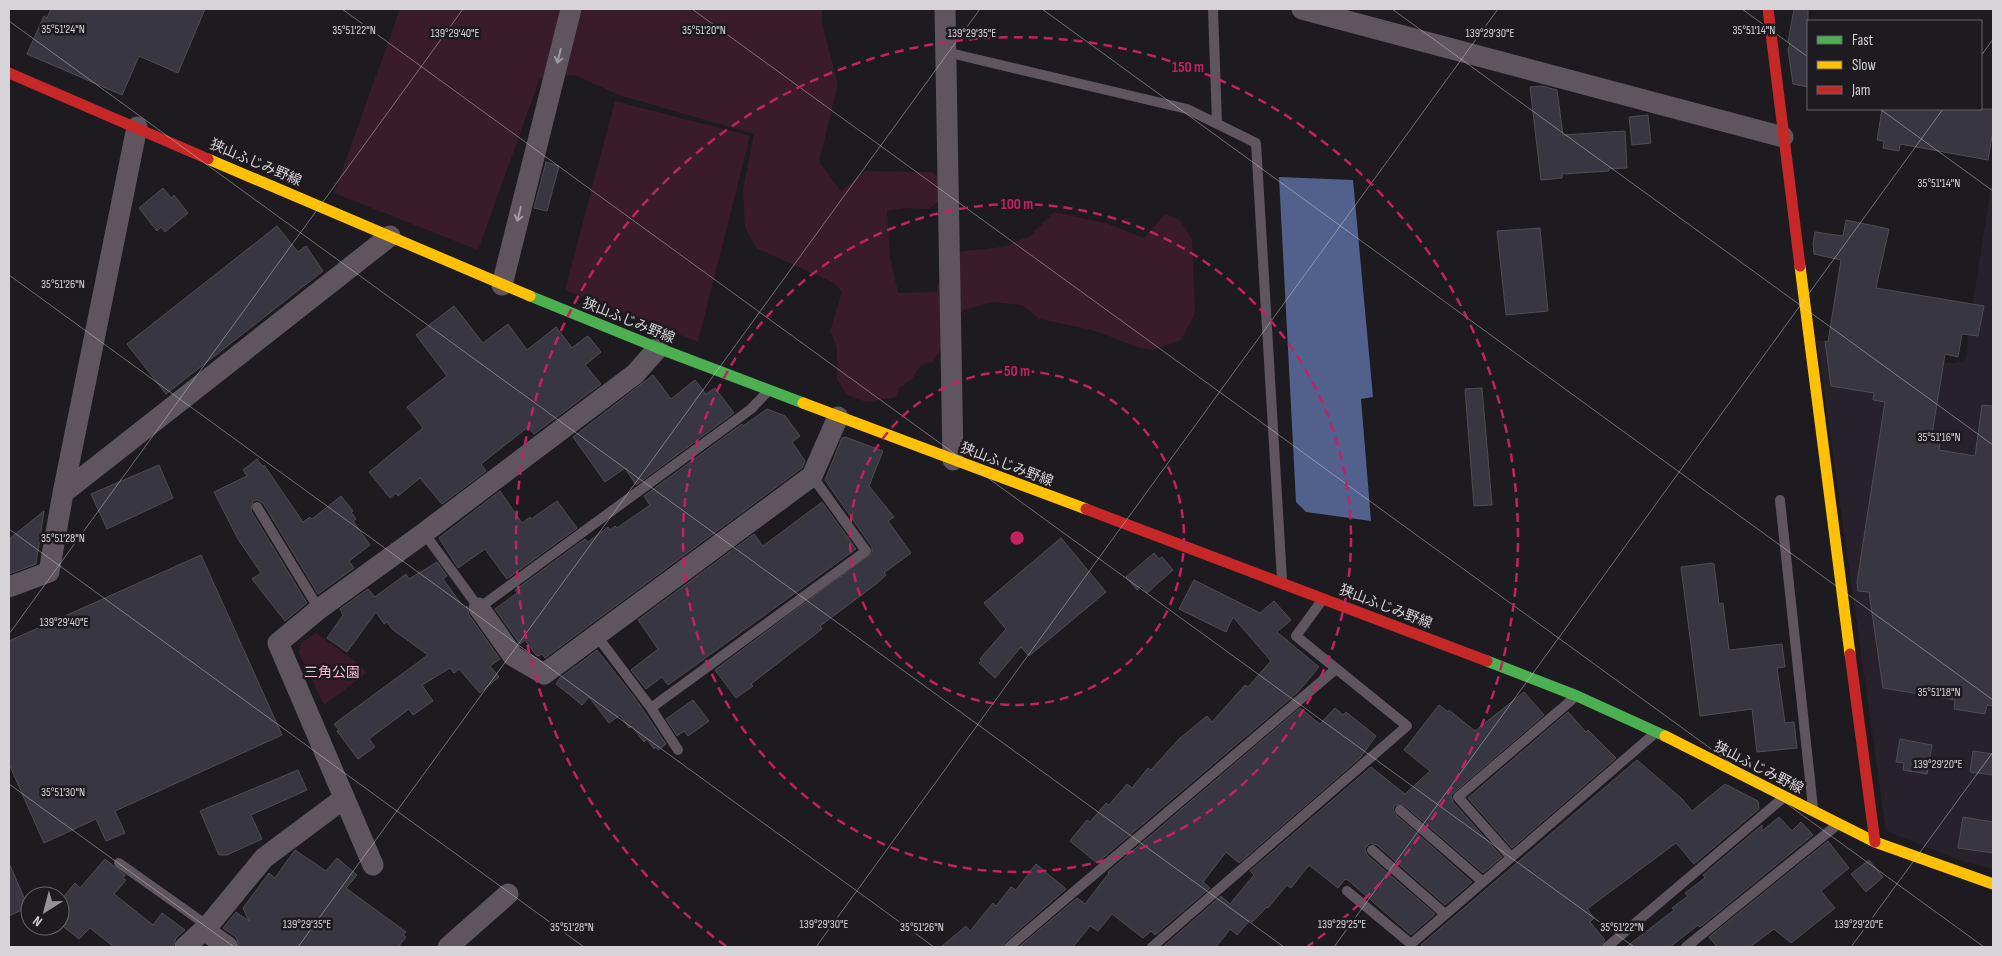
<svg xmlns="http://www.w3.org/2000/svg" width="2002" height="956" font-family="'Sofia Sans Condensed','Noto Sans JP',sans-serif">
<rect width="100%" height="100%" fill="#1d1b1f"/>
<!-- built -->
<path fill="#27212b" d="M 1993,174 L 1993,869 L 1962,861 L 1886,831 L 1817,340 L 1944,362 L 1955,363 L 1966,359 L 1968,335 Z"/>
<!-- green -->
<path fill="#3a1b2a" d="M 400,9 L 822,9 L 822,23 L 838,85 L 819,162 L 841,191 L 865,171 L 932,172 L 939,177 L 943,198 L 929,209 L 907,208 L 887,211 L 890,257 L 898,293 L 936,292 L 945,260 L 963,251 L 1003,247 L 1030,236 L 1054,212 L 1109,224 L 1144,238 L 1165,214 L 1180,220 L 1192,239 L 1195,314 L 1181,340 L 1153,350 L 1140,348 L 1093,330 L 1039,319 L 1022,305 L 992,302 L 964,310 L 946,325 L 941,349 L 933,362 L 921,365 L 912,379 L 899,388 L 897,397 L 866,402 L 847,395 L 837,379 L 837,348 L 830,331 L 842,292 L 834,283 L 756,248 L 745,227 L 743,190 L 754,134 L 619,95 L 575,75 L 540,78 L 478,250 L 334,193 Z
M 615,101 L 750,136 L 698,342 L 565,290 Z
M 316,633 L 360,665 L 367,673 L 324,705 L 299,653 L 301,643 Z"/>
<!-- water -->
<path fill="#51618b" d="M 1279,177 L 1353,180 L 1373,397 L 1361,399 L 1371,521 L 1306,512 L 1296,502 Z"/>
<!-- building -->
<path fill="#383640" stroke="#4e4d50" d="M 51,9 L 205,9 L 178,73 L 139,56 L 122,95 L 27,54 L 44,16 L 47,18 Z
M 1794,9 L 1808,9 L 1808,87 L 1793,84 L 1788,50 L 1790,43 L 1788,42 Z
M 1542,86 L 1557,90 L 1563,135 L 1625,131 L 1627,168 L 1608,169 L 1609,171 L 1562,174 L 1562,178 L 1541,180 L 1530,87 Z
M 1882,109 L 1993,109 L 1993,130 L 1988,160 L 1900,144 L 1899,151 L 1883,148 L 1884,141 L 1877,140 Z
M 1648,115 L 1651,143 L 1632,145 L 1629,117 Z
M 546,162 L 559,166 L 547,211 L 534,208 Z
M 163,188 L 171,198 L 174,195 L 188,213 L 165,232 L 161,227 L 157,231 L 139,208 Z
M 1846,220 L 1889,229 L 1876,288 L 1984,306 L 1978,336 L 1962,334 L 1958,357 L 1945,354 L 1932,434 L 1941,435 L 1939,450 L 1975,456 L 1982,405 L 1993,406 L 1993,706 L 1987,705 L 1985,714 L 1954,709 L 1955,700 L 1883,688 L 1869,592 L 1858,591 L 1857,582 L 1885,402 L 1873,400 L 1874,393 L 1831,386 L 1825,341 L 1828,342 L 1841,260 L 1814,254 L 1813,243 L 1815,232 L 1843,236 Z
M 277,226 L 298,252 L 306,246 L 323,271 L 166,394 L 127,344 Z
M 1540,228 L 1548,311 L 1506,315 L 1497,231 Z
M 454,306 L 483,343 L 508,324 L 527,350 L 556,327 L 572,348 L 587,336 L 589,337 L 601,352 L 585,365 L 601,384 L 534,434 L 528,427 L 481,464 L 486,471 L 442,504 L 420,478 L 398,496 L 396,493 L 390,498 L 369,472 L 423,428 L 407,407 L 447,376 L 416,335 Z
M 653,375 L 671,399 L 695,380 L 706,394 L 715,388 L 734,413 L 636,485 L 625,468 L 605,482 L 573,437 Z
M 1482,388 L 1492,505 L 1474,506 L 1465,389 Z
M 767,409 L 785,416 L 800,436 L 792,442 L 805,461 L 802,468 L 545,658 L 542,654 L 539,656 L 536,655 L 525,640 L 520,644 L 495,609 L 517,593 L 515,590 L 585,539 L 588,542 L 608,527 L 610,530 L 615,526 L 617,528 L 650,505 L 644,496 L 742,424 L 743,426 Z
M 845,437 L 883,451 L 869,486 L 894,517 L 888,521 L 911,553 L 884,573 L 886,575 L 876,584 L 820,626 L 822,629 L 751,684 L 753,686 L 736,698 L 715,670 L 872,553 L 872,547 L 825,480 L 842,438 Z
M 257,459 L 263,467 L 264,465 L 303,522 L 310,517 L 312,519 L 341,496 L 353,511 L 351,512 L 356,519 L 353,521 L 370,545 L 349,561 L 354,568 L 318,594 L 263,503 L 257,500 L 253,501 L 251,511 L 307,603 L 285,621 L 252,579 L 261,573 L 238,539 L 214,492 L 247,476 L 243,470 Z
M 159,465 L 173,498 L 107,529 L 91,494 Z
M 500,491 L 522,523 L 530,517 L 531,519 L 557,501 L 577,528 L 507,579 L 485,549 L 458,568 L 439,538 Z
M 822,502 L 856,549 L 668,685 L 662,677 L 646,689 L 631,670 L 658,649 L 638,620 L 754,534 L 763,546 Z
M 44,511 L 36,564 L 9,574 L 9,539 Z
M 1061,538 L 1106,592 L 1029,656 L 1021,647 L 995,678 L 979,663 L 982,661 L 980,659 L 1006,629 L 984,603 Z
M 1154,553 L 1159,559 L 1162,557 L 1173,570 L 1147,593 L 1141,586 L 1137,590 L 1126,577 Z
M 201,555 L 282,735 L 115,811 L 125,833 L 106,841 L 96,819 L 44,843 L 9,764 L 9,641 Z
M 437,562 L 447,576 L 443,579 L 464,608 L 467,606 L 469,615 L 500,659 L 490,666 L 499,677 L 480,693 L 459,669 L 454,673 L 450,668 L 422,685 L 433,701 L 413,715 L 409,709 L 369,739 L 375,747 L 358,759 L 337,731 L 339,730 L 334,724 L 428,655 L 392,629 L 387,622 L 384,624 L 376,612 L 347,652 L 327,638 L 343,615 L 340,609 L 368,589 L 375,597 L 406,574 L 409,579 Z
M 1712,563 L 1714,564 L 1719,604 L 1723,603 L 1729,650 L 1782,644 L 1785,667 L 1777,668 L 1785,723 L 1794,722 L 1797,748 L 1757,752 L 1752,709 L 1700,716 L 1681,567 Z
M 1194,580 L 1260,613 L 1274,601 L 1291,620 L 1277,632 L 1319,667 L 1298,692 L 1097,863 L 1070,841 L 1087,820 L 1090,822 L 1106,803 L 1109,805 L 1127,784 L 1132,788 L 1148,768 L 1151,770 L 1179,739 L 1207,716 L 1212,722 L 1245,685 L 1248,687 L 1271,661 L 1233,617 L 1226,632 L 1179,609 Z
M 597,650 L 635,698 L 666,744 L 658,750 L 656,747 L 654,749 L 647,739 L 644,742 L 632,726 L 629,728 L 620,715 L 609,723 L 589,697 L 582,705 L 556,684 L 560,678 Z
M 1524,692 L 1544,715 L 1451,795 L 1453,802 L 1502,857 L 1483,873 L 1404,805 L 1395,805 L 1393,809 L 1396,815 L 1472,882 L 1445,905 L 1377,845 L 1370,843 L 1365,848 L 1367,855 L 1435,914 L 1411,935 L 1348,880 L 1345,879 L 1338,888 L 1309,865 L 1291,888 L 1287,885 L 1268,908 L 1267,907 L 1252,922 L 1250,920 L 1237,935 L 1230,929 L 1216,947 L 1164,946 L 1221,896 L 1230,904 L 1254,875 L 1250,871 L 1371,767 L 1405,794 L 1430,771 L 1404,750 L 1439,705 L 1448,712 L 1449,710 L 1475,731 Z
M 693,700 L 709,721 L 688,736 L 684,731 L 677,736 L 666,719 Z
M 1300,708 L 1320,724 L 1335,708 L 1343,715 L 1346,712 L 1376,736 L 1360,758 L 1239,863 L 1226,852 L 1203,882 L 1210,888 L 1155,935 L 1151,931 L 1143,938 L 1112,914 L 1098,931 L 1090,926 L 1073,947 L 1019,947 L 1077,898 L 1085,904 L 1109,873 L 1108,872 Z
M 1568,712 L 1586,732 L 1588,730 L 1616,758 L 1512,848 L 1468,798 Z
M 1900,739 L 1932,745 L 1927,774 L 1903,770 L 1904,763 L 1896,762 Z
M 1973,751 L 1993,754 L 1993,775 L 1970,772 Z
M 1637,760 L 1681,798 L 1692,811 L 1725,784 L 1758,801 L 1759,809 L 1694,864 L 1676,843 L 1587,909 L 1594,918 L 1590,922 L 1605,940 L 1600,947 L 1423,947 L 1421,945 Z
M 298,770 L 307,790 L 251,815 L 262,839 L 227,855 L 219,855 L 200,811 Z
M 1779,817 L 1792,831 L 1801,822 L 1813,835 L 1700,927 L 1698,925 L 1670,947 L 1626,947 L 1674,910 L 1672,908 L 1688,896 L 1685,893 L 1705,878 L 1703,875 L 1762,825 L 1762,831 Z
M 1963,817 L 1993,822 L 1993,853 L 1958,848 Z
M 1828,841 L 1849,868 L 1821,891 L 1835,908 L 1791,943 L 1774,929 L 1750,947 L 1717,947 L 1709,937 Z
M 295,850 L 326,871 L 337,858 L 357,875 L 346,888 L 406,932 L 403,935 L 406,937 L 398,947 L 240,947 L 236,937 L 223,928 L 236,912 L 249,921 L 243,908 L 269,873 L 275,878 Z
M 105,859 L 125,875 L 123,878 L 126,880 L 114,894 L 153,925 L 162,913 L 185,930 L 176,938 L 173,947 L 114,947 L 90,928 L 79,939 L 60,924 L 60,901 L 75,883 L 80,888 Z
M 1869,860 L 1883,877 L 1866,892 L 1851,874 Z
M 9,863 L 28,907 L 9,916 Z
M 1036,864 L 1066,889 L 1005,942 L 1002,947 L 941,947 L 966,926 L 970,931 L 993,903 L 996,906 L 1011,887 L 1016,890 Z"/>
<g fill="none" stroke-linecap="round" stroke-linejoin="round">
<!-- lane -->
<path stroke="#5e555e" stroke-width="10" d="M 1213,9 L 1217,123
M 946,52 L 1187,109 L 1256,143 L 1282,580
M 1780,500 L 1813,808
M 257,507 L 319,609
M 424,533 L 479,608 L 751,409 L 768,391
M 597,636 L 651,708 L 678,750
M 651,708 L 866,551 L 812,476
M 1400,810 L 1483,882
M 1372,850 L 1445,914
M 1511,857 L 1458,797 L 1574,698
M 119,863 L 208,926
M 1347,891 L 1411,944 L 1654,734
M 1009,947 L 1336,669
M 1152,947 L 1407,726 L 1296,636 L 1323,599
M 1607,947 L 1783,798
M 1686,947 L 1837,825"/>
<!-- street -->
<path stroke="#5e555e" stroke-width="21" d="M 945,9 L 953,460
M 1302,9 L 1783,137
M 502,285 L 571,9
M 63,493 L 390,236
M 9,587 L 49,572 L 63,493 L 137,127
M 479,608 L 513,656 L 544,674 L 812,476 L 838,417
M 373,865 L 278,643 L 319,609 L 424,533 L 635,374 L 658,348
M 204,930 L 228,947
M 185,947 L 208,926 L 264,858 L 343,799
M 448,947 L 508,894"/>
<!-- fast -->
<path stroke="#4caf50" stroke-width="11" d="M 530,296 L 658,348 L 803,403
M 1487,661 L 1577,696 L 1665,736"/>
<!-- slow -->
<path stroke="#ffc107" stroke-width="11" d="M 208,159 L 530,296
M 1800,266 L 1850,654
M 803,403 L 1086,509
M 1665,736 L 1875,842 L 1993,884"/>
<!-- jam -->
<path stroke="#c62828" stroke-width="11" d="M 1768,9 L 1800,266
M 9,73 L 208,159
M 1086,509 L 1487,661
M 1850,654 L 1875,842"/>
</g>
<!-- one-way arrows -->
<defs><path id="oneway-shaft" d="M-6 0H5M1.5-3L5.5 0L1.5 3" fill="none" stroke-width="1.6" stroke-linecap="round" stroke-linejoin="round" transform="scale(1.25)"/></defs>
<g stroke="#a19ba2">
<use href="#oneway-shaft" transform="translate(559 56) rotate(104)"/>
<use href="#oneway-shaft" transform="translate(519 214) rotate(104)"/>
</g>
<!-- ticks -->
<path fill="none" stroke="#d7d4d9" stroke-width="1" stroke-opacity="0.45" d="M 342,9 L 1634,947M 692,9 L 1984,947M 1042,9 L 1993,700M 1392,9 L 1993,445M 1742,9 L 1808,57M 9,21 L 1284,947M 1981,56 L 1993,39M 1880,109 L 1993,191M 9,275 L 934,947M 9,529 L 584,947M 9,634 L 463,9M 9,784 L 234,947M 298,947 L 980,9M 816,947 L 1498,9M 1334,947 L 1943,109M 1851,947 L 1993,752"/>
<!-- distance rings -->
<g fill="none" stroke="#c32161" stroke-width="2.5" stroke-dasharray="9 6">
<circle cx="1017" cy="538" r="167"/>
<circle cx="1017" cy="538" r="334"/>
<path d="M726 946A501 501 0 1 1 1308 946"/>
</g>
<g text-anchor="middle" stroke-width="5" stroke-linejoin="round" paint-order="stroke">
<!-- street labels -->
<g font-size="14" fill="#d7d4d9" stroke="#1d1a20">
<text transform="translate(256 162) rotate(23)" y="5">狭山ふじみ野線</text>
<text transform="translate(629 320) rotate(22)" y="5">狭山ふじみ野線</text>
<text transform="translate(1007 464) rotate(21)" y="5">狭山ふじみ野線</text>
<text transform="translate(1386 606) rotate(21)" y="5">狭山ふじみ野線</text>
<text transform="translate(1759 767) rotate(27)" y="5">狭山ふじみ野線</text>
</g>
<!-- park labels -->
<g font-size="14" fill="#fcb9d5" stroke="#1d1a20">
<text x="332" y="677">三角公園</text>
</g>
</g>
<g font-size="12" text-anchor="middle" fill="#d7d4d9" stroke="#1d1a20" stroke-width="5" stroke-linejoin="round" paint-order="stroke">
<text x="63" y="33">35°51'24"N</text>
<text x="354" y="34">35°51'22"N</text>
<text x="704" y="34">35°51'20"N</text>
<text x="1754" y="34">35°51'14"N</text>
<text x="455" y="37">139°29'40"E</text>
<text x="972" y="37">139°29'35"E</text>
<text x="1490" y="37">139°29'30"E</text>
<text x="1939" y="187">35°51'14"N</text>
<text x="63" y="288">35°51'26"N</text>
<text x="1939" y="441">35°51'16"N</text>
<text x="63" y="542">35°51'28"N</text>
<text x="64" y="626">139°29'40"E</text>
<text x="1939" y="696">35°51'18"N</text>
<text x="1938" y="768">139°29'20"E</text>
<text x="63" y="796">35°51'30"N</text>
<text x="307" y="928">139°29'35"E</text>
<text x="824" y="928">139°29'30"E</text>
<text x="1342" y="928">139°29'25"E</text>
<text x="1859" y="928">139°29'20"E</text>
<text x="572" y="931">35°51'28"N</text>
<text x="922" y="931">35°51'26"N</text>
<text x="1622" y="931">35°51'22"N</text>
</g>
<circle cx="1017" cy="538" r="8" fill="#c32161" stroke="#1d1a20" stroke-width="2.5"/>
<g font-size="15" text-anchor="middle" font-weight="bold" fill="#c32161" stroke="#1d1a20" stroke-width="5" stroke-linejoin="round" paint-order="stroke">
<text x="1188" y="72">150 m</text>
<text x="1017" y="209">100 m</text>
<text x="1017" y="376">50 m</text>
</g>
<!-- border -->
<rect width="2002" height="956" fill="none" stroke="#d7d4d9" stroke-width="20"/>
<!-- legend -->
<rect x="1807" y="20" width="175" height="90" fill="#1d1a20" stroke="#67646a"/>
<rect x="1817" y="36" width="25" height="8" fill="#4caf50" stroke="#67646a"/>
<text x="1852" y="45" font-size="15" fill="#d7d4d9">Fast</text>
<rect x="1817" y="61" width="25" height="8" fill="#ffc107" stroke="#67646a"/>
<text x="1852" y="70" font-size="15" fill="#d7d4d9">Slow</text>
<rect x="1817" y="86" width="25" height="8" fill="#c62828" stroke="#67646a"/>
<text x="1852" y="95" font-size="15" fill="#d7d4d9">Jam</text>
<!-- north arrow -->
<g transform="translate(45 911) rotate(216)"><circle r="24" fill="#1d1a20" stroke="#67646a"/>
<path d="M0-4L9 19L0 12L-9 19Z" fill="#969398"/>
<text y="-8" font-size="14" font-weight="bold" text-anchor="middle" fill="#d7d4d9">N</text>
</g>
</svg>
